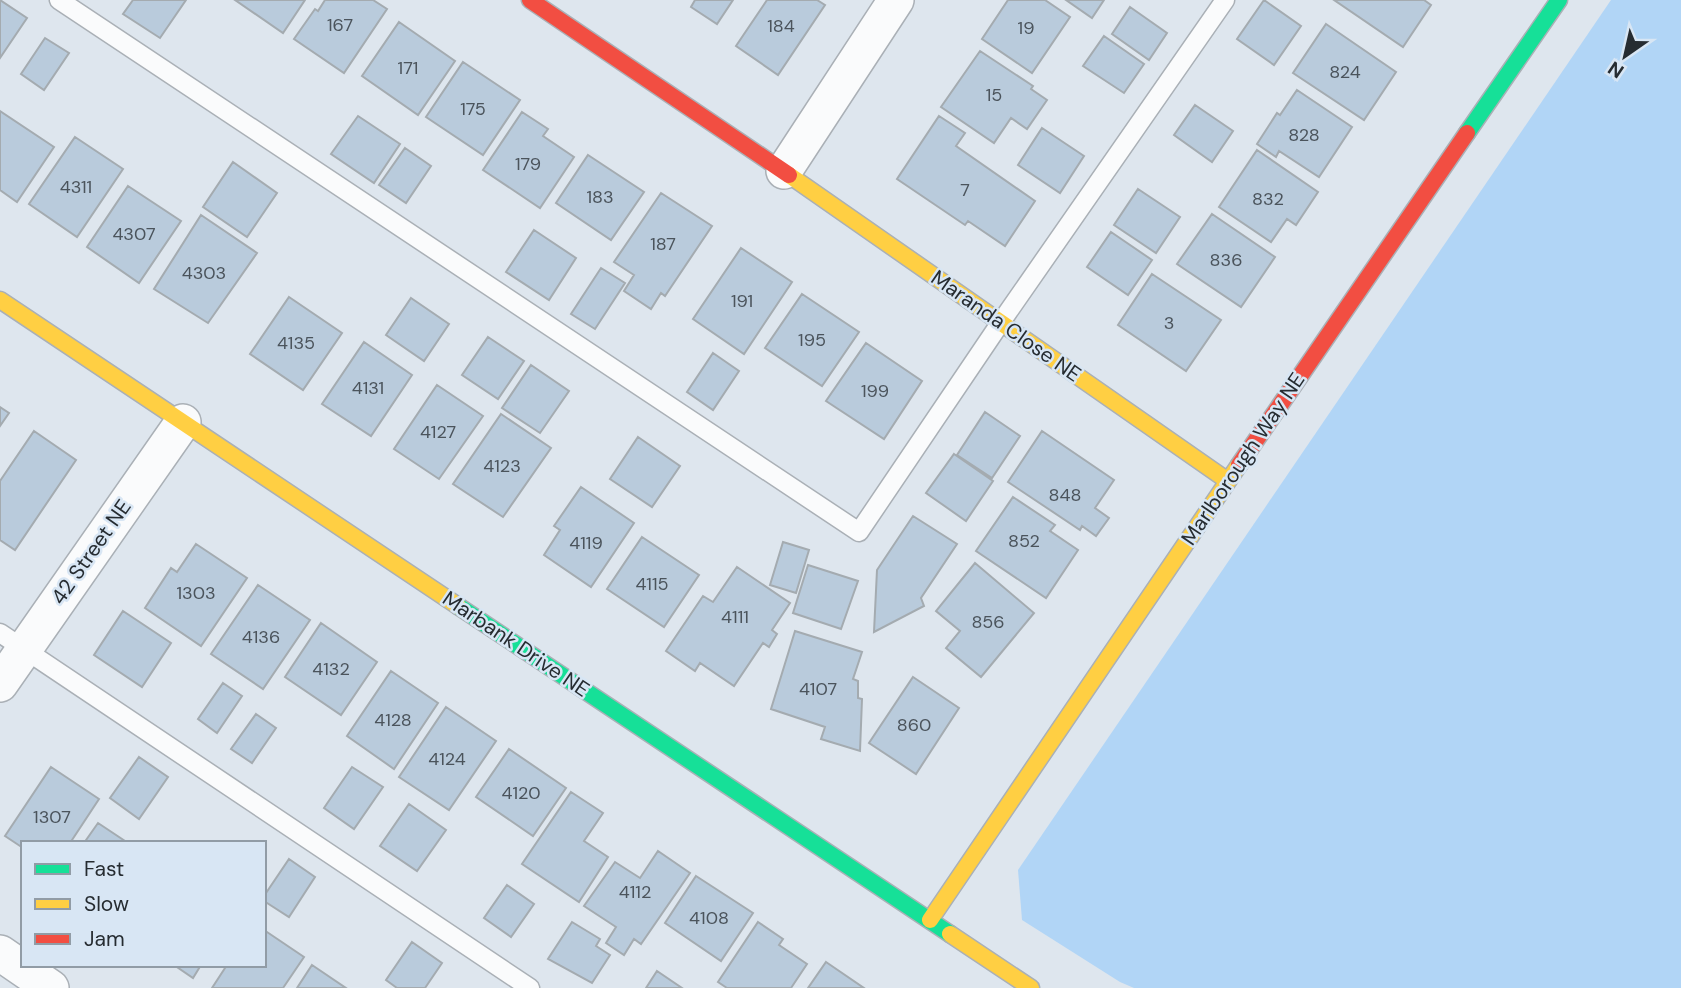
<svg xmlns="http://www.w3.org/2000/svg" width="1681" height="988" font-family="'DM Sans',sans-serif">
<rect width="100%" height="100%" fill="#dee6ee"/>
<!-- green -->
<path fill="#b1d5f6" d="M 1611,0 L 1681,0 L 1681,988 L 1134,988 L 1120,982 L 1022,920 L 1018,870 Z"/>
<!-- building -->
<path fill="#b9cbdc" stroke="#a4abb0" stroke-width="2" d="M 0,0 L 27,18 L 0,58 Z
M 133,0 L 186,0 L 160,38 L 123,14 Z
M 235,0 L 305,0 L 283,33 Z
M 325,0 L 373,0 L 387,9 L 344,73 L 294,39 L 315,9 L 318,11 Z
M 695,0 L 733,0 L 717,24 L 691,7 Z
M 767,0 L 817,0 L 825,5 L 778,75 L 736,46 Z
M 1008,0 L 1045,0 L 1070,17 L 1032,73 L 982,39 Z
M 1066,0 L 1104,0 L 1092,18 Z
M 1264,0 L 1301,26 L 1274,65 L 1237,39 Z
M 1334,0 L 1424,0 L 1431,5 L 1403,47 Z
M 1130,7 L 1167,33 L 1149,60 L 1112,34 Z
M 399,22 L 455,61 L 418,115 L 362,76 Z
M 1326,24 L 1396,72 L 1364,120 L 1293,73 Z
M 1104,36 L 1144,64 L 1124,93 L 1083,66 Z
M 45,38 L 69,53 L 44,90 L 21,74 Z
M 980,51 L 1033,86 L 1031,89 L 1047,100 L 1027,129 L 1011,118 L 994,143 L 941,107 Z
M 463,62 L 520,100 L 483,155 L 426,117 Z
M 1297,90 L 1352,127 L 1319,177 L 1279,151 L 1276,157 L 1257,144 L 1277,113 L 1280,115 Z
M 1195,105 L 1233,131 L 1212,162 L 1174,135 Z
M 0,111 L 54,147 L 17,202 L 0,190 Z
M 522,112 L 548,129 L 543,136 L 574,157 L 540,208 L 483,170 Z
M 358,116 L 400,144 L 374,183 L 331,154 Z
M 939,116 L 965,133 L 956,146 L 1035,201 L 1005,246 L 968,221 L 965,225 L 897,179 Z
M 1042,128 L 1084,156 L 1060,193 L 1018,165 Z
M 75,137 L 123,169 L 77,237 L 29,204 Z
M 405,148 L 431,166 L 406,203 L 379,185 Z
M 1257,150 L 1318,192 L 1296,225 L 1287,219 L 1271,242 L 1219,207 Z
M 588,155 L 644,192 L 611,240 L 556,203 Z
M 233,162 L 277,193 L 247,237 L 203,207 Z
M 128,186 L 181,221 L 139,283 L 87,247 Z
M 1138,189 L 1180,217 L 1156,253 L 1114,225 Z
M 661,193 L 712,226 L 665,296 L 661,293 L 651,309 L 624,291 L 634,275 L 614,262 Z
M 1212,214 L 1275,257 L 1241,307 L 1177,264 Z
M 201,215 L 257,253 L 208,323 L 154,289 Z
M 534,230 L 576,258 L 549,300 L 506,272 Z
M 1111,232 L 1152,260 L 1128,295 L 1087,267 Z
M 741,248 L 792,282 L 744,354 L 693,319 Z
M 601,268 L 625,283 L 595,329 L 571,314 Z
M 1152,274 L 1221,320 L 1186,371 L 1118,325 Z
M 802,294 L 859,332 L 822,386 L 765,348 Z
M 289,297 L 342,333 L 303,390 L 250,354 Z
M 411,298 L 449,324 L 424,361 L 386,335 Z
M 488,337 L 524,361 L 498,399 L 462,375 Z
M 364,342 L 412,375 L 371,436 L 322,404 Z
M 866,343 L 922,381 L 884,439 L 826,401 Z
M 713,353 L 739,371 L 713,410 L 687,392 Z
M 531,365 L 569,391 L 540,433 L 502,408 Z
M 437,385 L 483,416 L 439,479 L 394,449 Z
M 0,407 L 9,413 L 0,426 Z
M 985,412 L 1020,436 L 992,478 L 957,455 Z
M 501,414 L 551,448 L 503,517 L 453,484 Z
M 34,431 L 76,460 L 15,550 L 0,540 L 0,481 Z
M 1042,431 L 1114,480 L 1095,508 L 1109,518 L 1096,536 L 1082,526 L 1080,530 L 1008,482 Z
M 638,437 L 680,466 L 652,507 L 610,479 Z
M 954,454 L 993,481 L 966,521 L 926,493 Z
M 581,487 L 634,523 L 591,587 L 544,555 L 560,530 L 554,526 Z
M 1013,497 L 1055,525 L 1050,531 L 1078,550 L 1046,598 L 976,551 Z
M 913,516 L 957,544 L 921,598 L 924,606 L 874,632 L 877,570 Z
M 642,537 L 699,575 L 664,627 L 607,589 Z
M 783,542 L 809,550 L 796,593 L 770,585 Z
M 196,544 L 247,578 L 201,646 L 145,608 L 171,568 L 177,572 Z
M 975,563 L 1034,613 L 981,677 L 946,648 L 960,631 L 936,611 Z
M 808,565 L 858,581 L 841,629 L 793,613 Z
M 737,567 L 790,603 L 772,630 L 777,634 L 769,647 L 763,643 L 734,686 L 700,663 L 695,671 L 666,651 L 703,596 L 713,602 Z
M 258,585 L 310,620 L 263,689 L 211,654 Z
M 123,611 L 171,643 L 142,687 L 94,655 Z
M 321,623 L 377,662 L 341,715 L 285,677 Z
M 795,631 L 862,652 L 853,679 L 858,681 L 858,698 L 862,699 L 860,751 L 821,739 L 825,727 L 771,709 Z
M 391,671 L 438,703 L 394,769 L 347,736 Z
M 913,677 L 959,708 L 916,774 L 869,743 Z
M 223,683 L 242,696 L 217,733 L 198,719 Z
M 446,707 L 496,741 L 449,810 L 399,777 Z
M 256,714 L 276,728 L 252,763 L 231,749 Z
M 509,749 L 566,788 L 533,836 L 476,797 Z
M 139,757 L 168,777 L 139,819 L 110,798 Z
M 51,767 L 99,799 L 70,843 L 23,843 L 23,848 L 5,836 Z
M 352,767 L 383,787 L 354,829 L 324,808 Z
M 571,792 L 603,813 L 584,841 L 608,857 L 579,902 L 522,864 Z
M 409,804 L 446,830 L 417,871 L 380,846 Z
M 98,823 L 128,843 L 84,843 Z
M 658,851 L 690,873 L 641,944 L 634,939 L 624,955 L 606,943 L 616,927 L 584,906 L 615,862 L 640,878 Z
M 289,859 L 315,877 L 289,917 L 264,901 L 264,896 Z
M 696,876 L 753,913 L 721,961 L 665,923 Z
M 507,885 L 534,904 L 511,937 L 484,918 Z
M 572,922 L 600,939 L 596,946 L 610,955 L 592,983 L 548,959 Z
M 758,922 L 783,939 L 779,945 L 807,964 L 791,988 L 727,988 L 718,982 Z
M 264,930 L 304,957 L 283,988 L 212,988 L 227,965 L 264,965 Z
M 412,942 L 442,963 L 425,988 L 397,988 L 386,980 Z
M 826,962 L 864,988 L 808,988 Z
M 174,965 L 201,965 L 193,978 Z
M 312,965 L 346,988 L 297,988 Z
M 657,971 L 682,988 L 646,988 Z"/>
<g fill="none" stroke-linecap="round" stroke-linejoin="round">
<!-- lane casing -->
<g stroke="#aab0b6" stroke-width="21">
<path id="lane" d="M 59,0 L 859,532 L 1001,322 L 1225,0
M 0,633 L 530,988"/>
</g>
<!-- street casing -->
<g stroke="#aab0b6" stroke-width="38">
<path id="street" d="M 784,171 L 896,0
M 0,684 L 183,422
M 0,953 L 51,988"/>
</g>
<!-- fast casing -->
<g stroke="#aab0b6" stroke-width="19">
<path id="fast" d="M 1467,133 L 1559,0
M 458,606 L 950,934"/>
</g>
<!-- slow casing -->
<g stroke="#aab0b6" stroke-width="19">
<path id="slow" d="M 789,175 L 1228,481
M 0,300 L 458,606
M 930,920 L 1239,465
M 950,934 L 1031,988"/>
</g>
<!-- jam casing -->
<g stroke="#aab0b6" stroke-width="19">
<path id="jam" d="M 530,0 L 789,175
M 1239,465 L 1467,133"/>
</g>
<!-- lane -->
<use href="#lane" stroke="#fafbfc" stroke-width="18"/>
<!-- street -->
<use href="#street" stroke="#fafbfc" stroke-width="35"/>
<!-- fast -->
<use href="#fast" stroke="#16e098" stroke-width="16"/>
<!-- slow -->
<use href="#slow" stroke="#ffcf43" stroke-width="16"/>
<!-- jam -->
<use href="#jam" stroke="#f24e42" stroke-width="16"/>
</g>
<g text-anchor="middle" stroke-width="5" stroke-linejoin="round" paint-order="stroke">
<!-- number labels -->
<g font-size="18" fill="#4b545c">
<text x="340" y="31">167</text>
<text x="781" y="32">184</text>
<text x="1026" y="34">19</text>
<text x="408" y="74">171</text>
<text x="1345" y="78">824</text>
<text x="994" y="101">15</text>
<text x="473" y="115">175</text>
<text x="1304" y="141">828</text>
<text x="528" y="170">179</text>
<text x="76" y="193">4311</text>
<text x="965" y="196">7</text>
<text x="600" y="203">183</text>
<text x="1268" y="205">832</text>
<text x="134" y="240">4307</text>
<text x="663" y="250">187</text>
<text x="1226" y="266">836</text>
<text x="204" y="279">4303</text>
<text x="742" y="307">191</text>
<text x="1169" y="329">3</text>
<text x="812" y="346">195</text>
<text x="296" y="349">4135</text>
<text x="368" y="394">4131</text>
<text x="875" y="397">199</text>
<text x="438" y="438">4127</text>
<text x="502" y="472">4123</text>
<text x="1065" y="501">848</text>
<text x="1024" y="547">852</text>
<text x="586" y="549">4119</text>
<text x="652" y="590">4115</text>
<text x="196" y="599">1303</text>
<text x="735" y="623">4111</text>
<text x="988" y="628">856</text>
<text x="261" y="643">4136</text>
<text x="331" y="675">4132</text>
<text x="818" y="695">4107</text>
<text x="393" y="726">4128</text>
<text x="914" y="731">860</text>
<text x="447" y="765">4124</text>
<text x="521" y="799">4120</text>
<text x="52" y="823">1307</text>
<text x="635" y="898">4112</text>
<text x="709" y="924">4108</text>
</g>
<!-- street labels -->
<g font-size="21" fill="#262c31" stroke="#d8e6f4">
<text transform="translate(1006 326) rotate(35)" y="7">Maranda Close NE</text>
<text transform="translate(1243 459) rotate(-56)" y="7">Marlborough Way NE</text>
<text transform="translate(91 552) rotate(-55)" y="7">42 Street NE</text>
<text transform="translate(516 644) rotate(34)" y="7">Marbank Drive NE</text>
</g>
</g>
<!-- legend -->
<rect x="21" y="841" width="245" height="126" fill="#d8e6f4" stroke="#919ca6" stroke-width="2"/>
<rect x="35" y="864" width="35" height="10" fill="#16e098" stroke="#919ca6" stroke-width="2"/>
<text x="84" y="876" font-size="21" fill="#262c31">Fast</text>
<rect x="35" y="899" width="35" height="10" fill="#ffcf43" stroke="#919ca6" stroke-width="2"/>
<text x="84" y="911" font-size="21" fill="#262c31">Slow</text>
<rect x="35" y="934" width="35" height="10" fill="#f24e42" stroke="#919ca6" stroke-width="2"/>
<text x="84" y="946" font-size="21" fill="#262c31">Jam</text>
<!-- north arrow -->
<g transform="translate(1625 56) rotate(214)" stroke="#d8e6f4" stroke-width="5" paint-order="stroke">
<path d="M0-5L12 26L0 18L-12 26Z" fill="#262c31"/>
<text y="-10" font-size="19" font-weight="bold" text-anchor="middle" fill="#262c31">N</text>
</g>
</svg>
